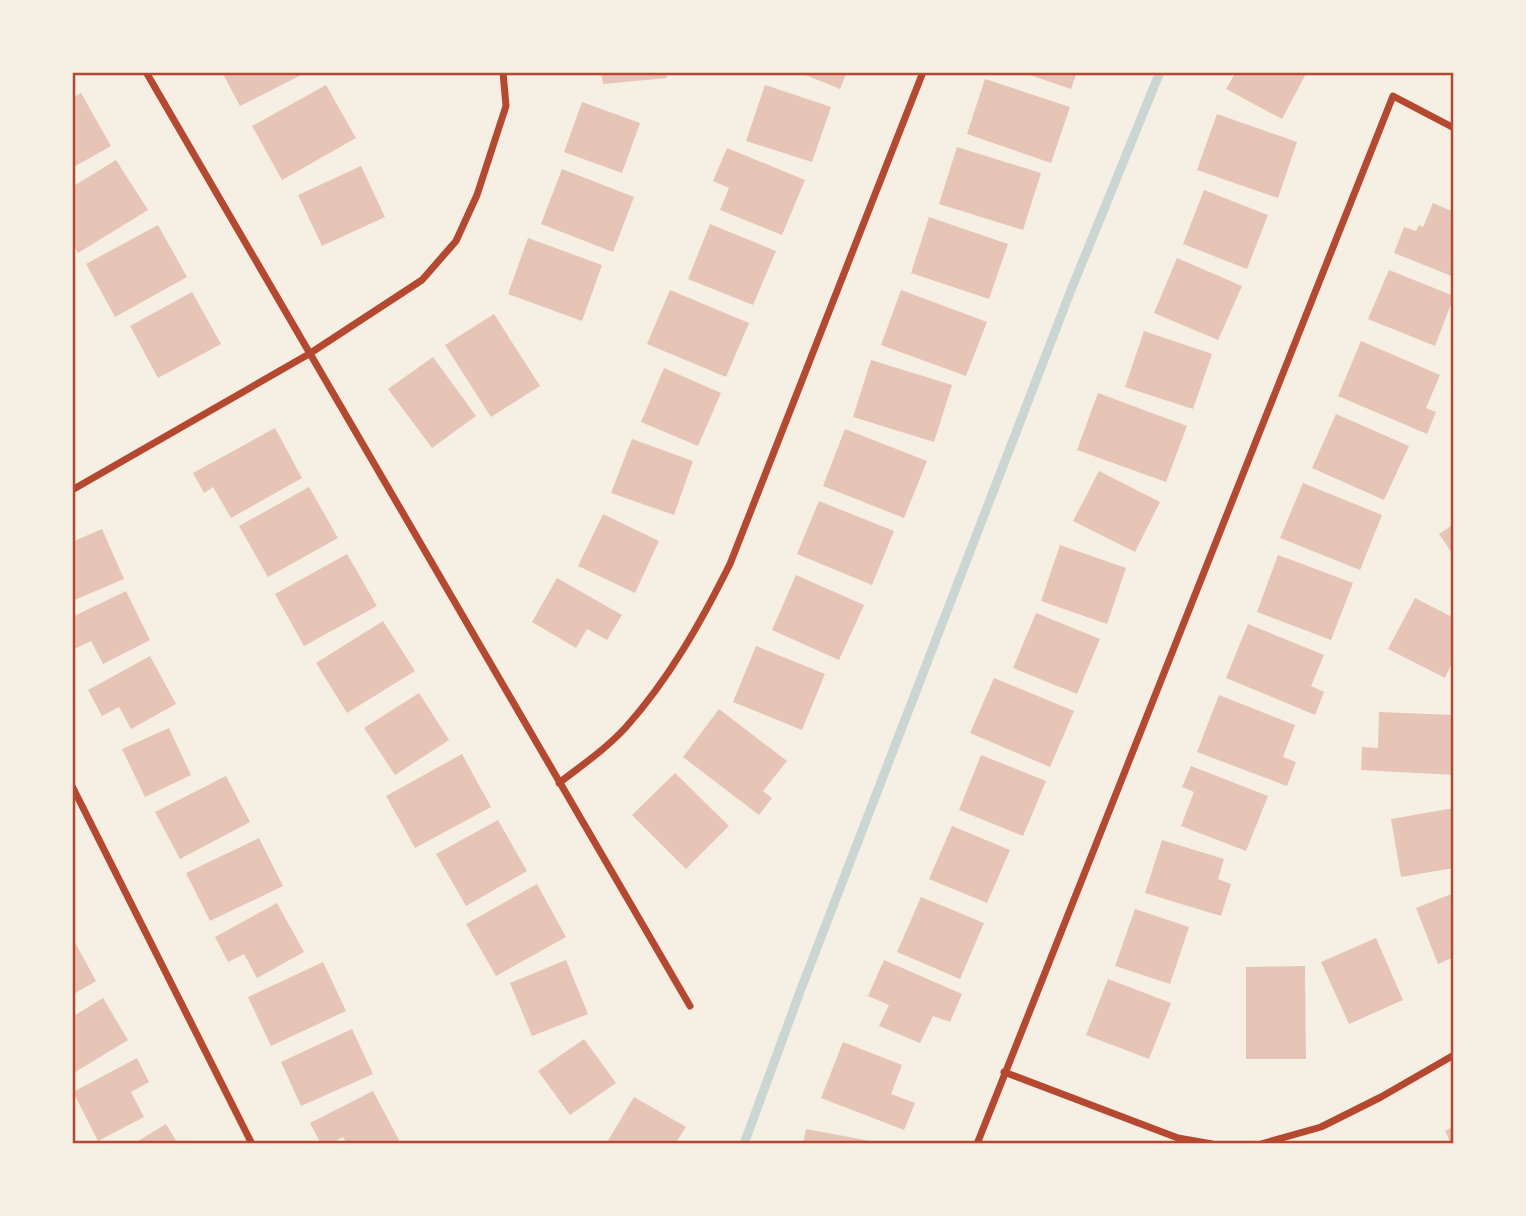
<svg xmlns="http://www.w3.org/2000/svg" width="1526" height="1216" font-family="Literata,serif">
<rect width="100%" height="100%" fill="#f6efe4"/>
<g fill="none" stroke-linecap="round" stroke-linejoin="round">
<!-- stream -->
<path stroke="#c9d6d2" stroke-width="9" d="M 744,1144 L 801,989 L 1071,290 L 1160,72"/>
</g>
<!-- building -->
<path fill="#e6c5b7" d="M 222,72 L 307,72 L 240,106 Z
M 601,72 L 666,72 L 667,78 L 603,84 Z
M 798,72 L 847,72 L 840,89 Z
M 1021,72 L 1077,72 L 1071,89 Z
M 1236,72 L 1307,72 L 1282,119 L 1226,89 Z
M 985,79 L 1070,107 L 1051,163 L 967,134 Z
M 326,85 L 356,138 L 282,180 L 252,126 Z
M 765,85 L 831,107 L 812,162 L 746,141 Z
M 81,93 L 111,146 L 72,168 L 72,98 Z
M 582,102 L 640,123 L 622,173 L 564,152 Z
M 1217,114 L 1297,142 L 1278,198 L 1197,170 Z
M 957,147 L 1041,173 L 1023,230 L 939,204 Z
M 727,148 L 805,180 L 782,235 L 720,210 L 729,188 L 713,181 Z
M 116,160 L 148,210 L 78,253 L 72,243 L 72,187 Z
M 361,166 L 385,217 L 322,246 L 298,195 Z
M 562,169 L 634,197 L 613,252 L 541,224 Z
M 1204,190 L 1268,215 L 1247,269 L 1183,244 Z
M 1433,203 L 1454,212 L 1454,277 L 1394,253 L 1404,227 L 1416,231 L 1419,225 L 1423,227 Z
M 929,217 L 1008,244 L 989,299 L 911,273 Z
M 710,224 L 776,251 L 753,305 L 688,279 Z
M 158,225 L 187,277 L 115,317 L 86,264 Z
M 528,238 L 602,265 L 582,321 L 508,294 Z
M 1177,258 L 1242,286 L 1218,340 L 1154,313 Z
M 1389,270 L 1454,296 L 1435,346 L 1368,319 Z
M 670,290 L 749,323 L 726,377 L 647,344 Z
M 901,290 L 987,322 L 966,376 L 881,345 Z
M 192,292 L 221,344 L 158,378 L 130,326 Z
M 494,314 L 540,386 L 491,417 L 445,345 Z
M 1144,331 L 1212,354 L 1193,409 L 1125,387 Z
M 1361,341 L 1440,375 L 1426,408 L 1436,412 L 1427,434 L 1338,396 Z
M 433,357 L 476,416 L 432,448 L 388,389 Z
M 871,360 L 952,385 L 934,442 L 853,417 Z
M 664,368 L 721,393 L 698,446 L 641,422 Z
M 1098,393 L 1187,426 L 1166,482 L 1077,450 Z
M 1336,414 L 1409,446 L 1384,500 L 1312,468 Z
M 275,428 L 302,478 L 231,518 L 213,487 L 204,493 L 193,473 Z
M 845,429 L 927,461 L 904,518 L 823,486 Z
M 632,439 L 693,461 L 674,515 L 611,493 Z
M 1099,471 L 1160,502 L 1135,552 L 1073,521 Z
M 1303,483 L 1382,515 L 1360,570 L 1280,538 Z
M 309,487 L 338,538 L 268,577 L 239,526 Z
M 819,501 L 894,531 L 872,585 L 797,554 Z
M 603,514 L 659,541 L 635,593 L 578,566 Z
M 1454,524 L 1454,556 L 1439,534 Z
M 102,529 L 124,579 L 72,601 L 72,542 Z
M 1060,545 L 1126,568 L 1107,624 L 1041,601 Z
M 347,554 L 377,606 L 304,646 L 275,594 Z
M 1278,555 L 1353,583 L 1331,640 L 1257,612 Z
M 796,575 L 864,605 L 839,660 L 772,630 Z
M 557,578 L 622,615 L 607,640 L 587,629 L 576,648 L 532,622 Z
M 126,591 L 150,640 L 103,664 L 91,641 L 72,650 L 72,617 Z
M 1415,598 L 1454,618 L 1454,658 L 1445,678 L 1388,649 Z
M 1036,613 L 1100,639 L 1077,694 L 1013,668 Z
M 383,621 L 415,671 L 347,713 L 316,663 Z
M 1248,624 L 1324,655 L 1311,686 L 1324,692 L 1315,715 L 1226,678 Z
M 756,646 L 825,674 L 802,730 L 733,702 Z
M 150,656 L 176,704 L 131,729 L 119,707 L 102,716 L 88,690 Z
M 994,678 L 1074,711 L 1050,767 L 970,733 Z
M 419,693 L 449,740 L 395,775 L 364,728 Z
M 1219,695 L 1295,725 L 1283,757 L 1296,762 L 1287,786 L 1197,752 Z
M 719,709 L 787,761 L 763,791 L 772,798 L 759,815 L 683,757 Z
M 1379,712 L 1454,715 L 1454,775 L 1361,770 L 1362,747 L 1378,748 Z
M 169,728 L 191,775 L 145,797 L 122,749 Z
M 462,754 L 491,807 L 415,848 L 386,796 Z
M 981,755 L 1046,781 L 1023,836 L 959,810 Z
M 1191,766 L 1268,796 L 1246,851 L 1181,826 L 1194,792 L 1182,787 Z
M 675,773 L 729,826 L 686,869 L 632,815 Z
M 226,776 L 250,822 L 180,859 L 155,812 Z
M 1454,808 L 1454,868 L 1401,877 L 1391,819 Z
M 498,820 L 527,871 L 466,906 L 436,854 Z
M 952,826 L 1010,850 L 987,903 L 929,879 Z
M 259,838 L 283,886 L 210,921 L 186,873 Z
M 1162,840 L 1224,859 L 1218,879 L 1231,884 L 1221,916 L 1145,893 Z
M 537,884 L 566,937 L 496,976 L 466,924 Z
M 1454,893 L 1454,957 L 1438,964 L 1416,908 Z
M 921,897 L 984,923 L 960,979 L 897,952 Z
M 277,903 L 304,952 L 257,978 L 244,954 L 228,962 L 215,937 Z
M 1135,909 L 1189,927 L 1170,984 L 1115,966 Z
M 72,937 L 96,981 L 72,995 Z
M 1376,938 L 1403,1000 L 1349,1024 L 1321,962 Z
M 566,960 L 588,1014 L 532,1036 L 510,983 Z
M 884,960 L 962,994 L 950,1022 L 933,1016 L 920,1043 L 879,1026 L 889,1005 L 868,996 Z
M 323,962 L 346,1011 L 271,1046 L 248,997 Z
M 1305,966 L 1306,1059 L 1246,1059 L 1246,967 Z
M 1108,979 L 1171,1003 L 1149,1059 L 1086,1035 Z
M 103,998 L 128,1040 L 72,1074 L 72,1017 Z
M 352,1029 L 373,1074 L 301,1106 L 281,1062 Z
M 584,1039 L 616,1083 L 570,1115 L 538,1071 Z
M 843,1042 L 902,1065 L 891,1094 L 915,1103 L 904,1130 L 821,1098 Z
M 137,1058 L 149,1082 L 131,1092 L 144,1117 L 98,1141 L 73,1092 Z
M 373,1091 L 399,1140 L 392,1144 L 347,1144 L 343,1137 L 330,1144 L 321,1144 L 310,1123 Z
M 634,1097 L 686,1127 L 675,1144 L 606,1144 Z
M 166,1124 L 178,1144 L 133,1144 Z
M 1454,1126 L 1454,1144 L 1451,1144 L 1445,1131 Z
M 806,1129 L 881,1143 L 881,1144 L 803,1144 Z"/>
<g fill="none" stroke-linecap="round" stroke-linejoin="round">
<!-- minor -->
<path stroke="#b5482f" stroke-width="7" d="M 146,72 L 690,1006
M 72,490 L 309,354 L 422,280 L 456,241 L 477,195 L 506,106 L 503,72
M 559,783 C 582,765 606,749 626,727 C 669,679 701,622 730,564 L 923,72
M 72,786 L 252,1144
M 1004,1072 L 1178,1138 L 1212,1144
M 977,1144 L 1393,96 L 1454,128
M 1261,1144 L 1321,1127 L 1381,1097 L 1454,1055"/>
</g>
<!-- border -->
<rect width="1526" height="1216" fill="none" stroke="#f6efe4" stroke-width="147"/>
<rect x="74" y="74" width="1378" height="1068" fill="none" stroke="#b5482f" stroke-width="2.5"/>
</svg>
